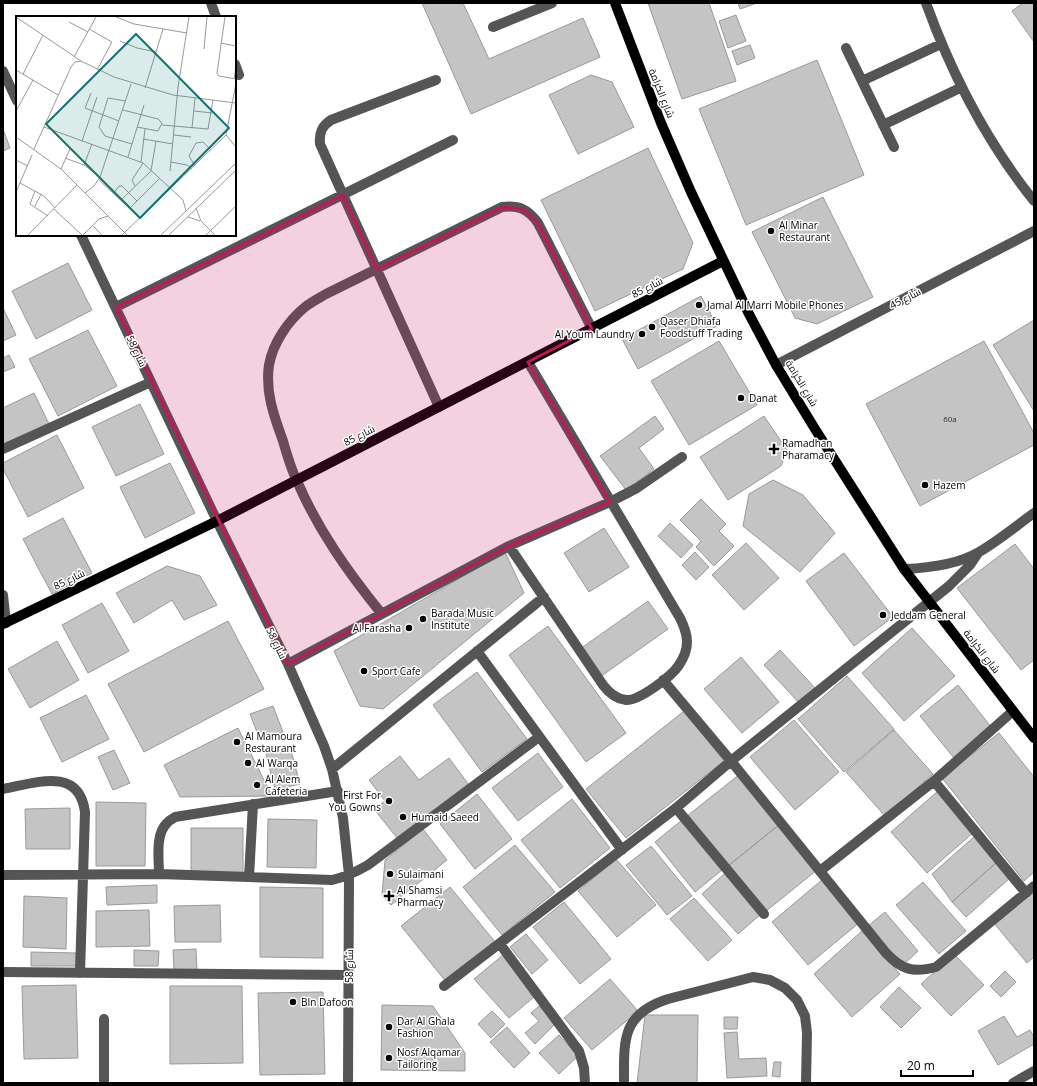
<svg xmlns="http://www.w3.org/2000/svg" width="1037" height="1086" font-family="'Open Sans',Cairo,sans-serif">
<rect width="100%" height="100%" fill="#fff"/>
<!-- building -->
<path fill="#c4c4c4" stroke="#999" d="M 422,3 L 463,3 L 489,59 L 583,18 L 600,57 L 471,114 Z
M 648,3 L 709,3 L 736,81 L 682,99 Z
M 738,3 L 757,3 L 740,9 Z
M 1023,3 L 1034,3 L 1034,42 L 1012,11 Z
M 736,15 L 746,41 L 728,48 L 719,21 Z
M 750,45 L 755,58 L 737,65 L 732,51 Z
M 817,60 L 864,175 L 746,225 L 699,109 Z
M 591,75 L 612,82 L 634,127 L 578,154 L 549,95 Z
M 3,129 L 10,148 L 3,151 Z
M 648,148 L 693,243 L 683,269 L 595,311 L 541,200 Z
M 823,197 L 873,297 L 817,324 L 795,318 L 752,232 Z
M 68,263 L 92,310 L 36,339 L 12,291 Z
M 701,296 L 717,326 L 638,369 L 622,339 Z
M 3,308 L 16,335 L 3,341 Z
M 1034,320 L 1034,411 L 993,345 Z
M 88,330 L 117,386 L 58,416 L 29,359 Z
M 719,341 L 757,405 L 689,445 L 651,381 Z
M 984,341 L 1034,433 L 1034,445 L 920,506 L 866,404 Z
M 9,355 L 15,367 L 3,372 L 3,358 Z
M 34,393 L 49,424 L 3,446 L 3,408 Z
M 140,404 L 164,454 L 116,476 L 92,427 Z
M 655,416 L 664,429 L 639,448 L 654,469 L 626,490 L 600,456 Z
M 764,416 L 787,450 L 781,466 L 728,500 L 700,457 Z
M 57,435 L 84,488 L 28,517 L 3,469 L 3,463 Z
M 170,463 L 195,513 L 145,538 L 120,487 Z
M 773,480 L 803,495 L 835,533 L 800,572 L 743,526 L 749,494 Z
M 701,499 L 726,524 L 719,531 L 734,546 L 714,566 L 696,547 L 701,541 L 680,520 Z
M 63,518 L 92,573 L 52,594 L 23,539 Z
M 670,523 L 693,545 L 681,558 L 658,536 Z
M 604,528 L 629,567 L 589,592 L 564,553 Z
M 746,543 L 779,578 L 744,610 L 712,575 Z
M 1015,544 L 1034,569 L 1034,660 L 1021,670 L 957,588 Z
M 505,552 L 524,593 L 383,709 L 360,706 L 334,651 Z
M 695,552 L 709,567 L 696,580 L 682,565 Z
M 844,553 L 893,617 L 854,646 L 806,581 Z
M 167,566 L 200,576 L 217,605 L 184,620 L 172,600 L 134,623 L 116,593 Z
M 648,601 L 668,629 L 600,677 L 580,649 Z
M 102,603 L 129,651 L 88,673 L 62,625 Z
M 228,621 L 264,689 L 144,752 L 108,684 Z
M 548,626 L 626,733 L 586,762 L 509,655 Z
M 912,628 L 955,676 L 904,721 L 862,673 Z
M 57,641 L 79,680 L 30,708 L 8,669 Z
M 780,650 L 816,689 L 800,704 L 764,665 Z
M 741,657 L 779,702 L 742,733 L 704,689 Z
M 477,672 L 527,739 L 482,772 L 433,705 Z
M 847,676 L 894,729 L 844,772 L 798,719 Z
M 958,685 L 992,728 L 954,758 L 920,716 Z
M 86,695 L 109,739 L 62,762 L 40,718 Z
M 273,706 L 283,732 L 260,740 L 250,714 Z
M 684,711 L 724,761 L 626,838 L 586,789 Z
M 794,720 L 839,772 L 795,810 L 750,757 Z
M 238,728 L 272,796 L 180,797 L 164,765 Z
M 894,730 L 933,774 L 885,816 L 846,772 Z
M 999,733 L 1034,777 L 1034,872 L 1024,881 L 942,778 Z
M 290,747 L 300,784 L 275,790 L 266,754 Z
M 114,750 L 130,783 L 113,790 L 98,757 Z
M 538,753 L 563,787 L 518,821 L 492,788 Z
M 400,756 L 419,780 L 449,758 L 469,785 L 397,838 L 374,809 L 385,801 L 369,780 Z
M 740,774 L 780,824 L 728,866 L 687,816 Z
M 938,791 L 974,832 L 927,873 L 891,832 Z
M 477,794 L 512,839 L 475,869 L 440,824 Z
M 572,799 L 610,848 L 560,888 L 521,840 Z
M 96,802 L 146,803 L 145,866 L 96,866 Z
M 70,808 L 70,849 L 26,849 L 25,809 Z
M 268,819 L 317,820 L 316,868 L 267,867 Z
M 682,820 L 722,870 L 695,892 L 655,842 Z
M 780,824 L 817,870 L 765,912 L 728,866 Z
M 191,828 L 243,828 L 243,873 L 191,873 Z
M 423,829 L 447,860 L 391,905 L 382,895 L 385,860 Z
M 976,835 L 997,862 L 952,902 L 932,874 Z
M 515,845 L 555,892 L 502,935 L 463,887 Z
M 651,846 L 692,896 L 667,915 L 626,865 Z
M 616,859 L 656,905 L 617,937 L 578,891 Z
M 997,862 L 1010,878 L 966,917 L 952,902 Z
M 725,873 L 761,914 L 738,934 L 702,894 Z
M 823,879 L 860,922 L 808,965 L 772,922 Z
M 923,882 L 966,931 L 939,954 L 896,905 Z
M 157,885 L 157,903 L 107,905 L 106,887 Z
M 260,887 L 323,888 L 323,958 L 260,957 Z
M 450,887 L 496,943 L 447,983 L 401,926 Z
M 1034,888 L 1034,957 L 1027,963 L 993,922 Z
M 24,896 L 67,898 L 66,949 L 23,947 Z
M 694,898 L 732,940 L 708,961 L 670,919 Z
M 564,902 L 611,959 L 580,984 L 533,927 Z
M 220,905 L 221,942 L 175,942 L 174,906 Z
M 149,910 L 150,946 L 96,947 L 96,911 Z
M 885,912 L 918,951 L 902,966 L 868,926 Z
M 862,931 L 900,974 L 852,1017 L 814,974 Z
M 526,934 L 548,960 L 532,974 L 510,947 Z
M 196,949 L 197,971 L 174,971 L 173,950 Z
M 134,950 L 159,951 L 158,966 L 134,966 Z
M 31,952 L 76,953 L 76,966 L 31,966 Z
M 954,954 L 984,985 L 951,1016 L 921,984 Z
M 503,955 L 534,997 L 509,1018 L 474,979 Z
M 1005,971 L 1016,982 L 1001,997 L 990,986 Z
M 610,979 L 638,1011 L 592,1050 L 564,1018 Z
M 76,985 L 78,1058 L 24,1059 L 22,986 Z
M 170,986 L 242,986 L 243,1063 L 170,1064 Z
M 899,987 L 921,1008 L 901,1028 L 880,1007 Z
M 323,992 L 325,1074 L 260,1075 L 258,993 Z
M 382,1005 L 433,1006 L 465,1053 L 465,1071 L 381,1070 Z
M 539,1006 L 555,1024 L 535,1044 L 525,1033 L 539,1021 L 531,1013 Z
M 492,1011 L 505,1024 L 491,1038 L 478,1024 Z
M 645,1015 L 698,1015 L 697,1083 L 637,1083 Z
M 1004,1016 L 1017,1037 L 1030,1030 L 1034,1037 L 1034,1044 L 998,1065 L 978,1031 Z
M 724,1017 L 738,1017 L 737,1029 L 724,1029 Z
M 507,1027 L 530,1053 L 514,1068 L 490,1042 Z
M 737,1032 L 739,1059 L 766,1058 L 767,1076 L 727,1078 L 724,1033 Z
M 559,1035 L 578,1056 L 559,1074 L 539,1053 Z
M 774,1062 L 781,1062 L 780,1077 L 772,1076 Z"/>
<g fill="none" stroke-linecap="round" stroke-linejoin="round">
<!-- minor -->
<path stroke="#555" stroke-width="10" d="M 211,3 L 216,17
M 926,3 C 952,75 986,141 1034,201
M 493,27 L 552,3
M 846,48 L 894,147
M 235,64 L 239,75
M 3,71 L 17,101
M 436,80 L 331,120 C 322,126 319,132 320,144 L 439,407
M 862,81 L 941,44
M 883,125 L 962,87
M 81,235 L 217,521 L 288,664 L 324,746 L 332,769 L 343,818 L 349,875 L 348,1083
M 116,307 L 453,140
M 776,365 L 1034,231
M 3,449 L 151,382
M 509,546 L 603,685 C 609,693 616,699 626,700 C 639,701 672,676 679,665 C 683,659 687,650 687,642 C 687,633 684,626 680,618 L 528,362
M 904,569 C 929,568 957,565 979,552 C 998,541 1016,526 1034,513
M 3,595 L 6,623
M 381,613 C 348,572 318,530 297,481 C 291,469 287,455 283,441 C 274,416 265,392 269,365 C 273,343 288,321 305,307 C 311,302 319,298 326,294 L 502,207 C 519,205 528,209 538,223 L 592,329
M 477,651 L 622,850
M 288,664 L 509,546 L 610,502 L 637,488 L 682,457
M 663,680 L 731,761 L 886,953 C 902,970 913,973 936,967 L 1034,886
M 332,769 L 544,597
M 934,781 L 1026,893
M 3,789 C 35,783 79,766 85,812 L 80,973
M 676,808 L 764,914
M 820,871 L 934,781 L 1013,711
M 159,874 C 159,859 155,834 167,823 C 169,820 173,819 175,817 L 338,791
M 3,875 L 159,874 L 332,880 C 345,877 356,872 368,865 L 539,737
M 249,877 L 253,804
M 500,944 L 579,1051 L 584,1068 L 585,1083
M 3,972 L 349,975
M 444,986 L 676,808 L 731,761 L 949,586 L 970,565 L 978,553
M 104,1083 L 104,1019
M 624,1083 C 624,1041 621,1014 668,999 L 753,977 L 770,980 L 785,988 L 797,1000 L 805,1016 L 807,1033 L 806,1083
M 1013,1083 L 1034,1071"/>
<!-- major -->
<path stroke="#000" stroke-width="10" d="M 615,3 L 661,123 L 691,192 L 749,314 L 776,365 L 815,429 L 904,569 L 1034,738
M 3,624 L 217,521 L 723,261"/>
</g>
<!-- marked area -->
<path fill="#c2185b" fill-opacity="0.2" stroke="#c2185b" stroke-width="3" stroke-linejoin="round" d="M 343,195 L 377,269 L 502,207 L 523,209 L 538,223 L 592,329 L 528,362 L 610,502 L 509,546 L 288,664 L 116,307 Z"/>
<!-- markers -->
<g fill="#000" stroke="#fff" stroke-width="1.5">
<circle cx="771" cy="231" r="4"/>
<circle cx="699" cy="305" r="4"/>
<circle cx="652" cy="327" r="4"/>
<circle cx="642" cy="334" r="4"/>
<circle cx="741" cy="398" r="4"/>
<path d="M772 443h4v4h4v4h-4v4h-4v-4h-4v-4h4z"/>
<circle cx="925" cy="485" r="4"/>
<circle cx="883" cy="615" r="4"/>
<circle cx="423" cy="619" r="4"/>
<circle cx="409" cy="628" r="4"/>
<circle cx="364" cy="671" r="4"/>
<circle cx="237" cy="742" r="4"/>
<circle cx="248" cy="763" r="4"/>
<circle cx="257" cy="785" r="4"/>
<circle cx="389" cy="801" r="4"/>
<circle cx="403" cy="817" r="4"/>
<circle cx="390" cy="874" r="4"/>
<path d="M387 890h4v4h4v4h-4v4h-4v-4h-4v-4h4z"/>
<circle cx="293" cy="1002" r="4"/>
<circle cx="389" cy="1027" r="4"/>
<circle cx="389" cy="1058" r="4"/>
</g>
<g text-anchor="middle" stroke-width="3" stroke-linejoin="round" paint-order="stroke">
<!-- number labels -->
<g font-size="8" fill="#313131">
<text x="950" y="422">60a</text>
</g>
<!-- street labels -->
<g font-size="10" fill="#000" stroke="#fff">
<text transform="translate(662 93) rotate(68)" y="4">شارع الكرامة</text>
<text transform="translate(647 287) rotate(-27)" y="4">شارع 85</text>
<text transform="translate(905 298) rotate(-27)" y="4">شارع 45</text>
<text transform="translate(137 351) rotate(65)" y="4">شارع 58</text>
<text transform="translate(802 383) rotate(59)" y="4">شارع الكرامة</text>
<text transform="translate(359 435) rotate(-27)" y="4">شارع 85</text>
<text transform="translate(69 579) rotate(-26)" y="4">شارع 85</text>
<text transform="translate(277 643) rotate(64)" y="4">شارع 58</text>
<text transform="translate(982 651) rotate(52)" y="4">شارع الكرامة</text>
<text transform="translate(349 966) rotate(-90)" y="4">شارع 58</text>
</g>
<!-- poi labels -->
<g font-size="10" fill="#000" stroke="#fff" text-anchor="start">
<text x="779" y="229">Al Minar<tspan x="779" dy="12">Restaurant</tspan></text>
<text x="707" y="309">Jamal Al Marri Mobile Phones</text>
<text x="660" y="325">Qaser Dhiafa<tspan x="660" dy="12">Foodstuff Trading</tspan></text>
<text x="634" y="338" text-anchor="end">Al Youm Laundry</text>
<text x="749" y="402">Danat</text>
<text x="782" y="447">Ramadhan<tspan x="782" dy="12">Pharamacy</tspan></text>
<text x="933" y="489">Hazem</text>
<text x="431" y="617">Barada Music<tspan x="431" dy="12">Institute</tspan></text>
<text x="891" y="619">Jeddam General</text>
<text x="401" y="632" text-anchor="end">Al Farasha</text>
<text x="372" y="675">Sport Cafe</text>
<text x="245" y="740">Al Mamoura<tspan x="245" dy="12">Restaurant</tspan></text>
<text x="256" y="767">Al Warqa</text>
<text x="265" y="783">Al Alem<tspan x="265" dy="12">Cafeteria</tspan></text>
<text x="381" y="799" text-anchor="end">First For<tspan x="381" dy="12">You Gowns</tspan></text>
<text x="411" y="821">Humaid Saeed</text>
<text x="398" y="878">Sulaimani</text>
<text x="397" y="894">Al Shamsi<tspan x="397" dy="12">Pharmacy</tspan></text>
<text x="301" y="1006">BIn Dafoon</text>
<text x="397" y="1025">Dar Al Ghala<tspan x="397" dy="12">Fashion</tspan></text>
<text x="397" y="1056">Nosf Alqamar<tspan x="397" dy="12">Tailoring</tspan></text>
</g>
</g>
<!-- overview -->
<g transform="translate(16 16)">
<rect width="220" height="220" fill="#fff"/>
<path fill="none" stroke="#999" stroke-width="1" d="M 0,1 L 65,45 L 98,61 L 157,79 L 220,87M 100,1 L 118,8 L 171,17M 209,1 L 201,57 L 203,60 L 220,63M 53,6 L 72,16M 73,13 L 96,26 L 81,54M 104,25 L 121,32 L 140,36M 205,27 L 220,30M 188,33 L 191,1M 58,41 L 80,1M 0,54 L 42,79M 7,58 L 27,19M 218,63 L 220,51M 220,67 L 210,119 L 220,131M 129,72 L 147,13M 75,77 L 69,92 L 103,105M 110,85 L 92,82 L 83,111 L 89,120 L 116,128M 107,94 L 142,103 L 146,107 L 142,115 L 121,111M 0,95 L 17,64M 178,95 L 196,97M 146,109 L 192,113 L 197,84M 28,111 L 127,147 L 167,184 L 170,195M 176,112 L 179,82M 158,119 L 175,121M 0,121 L 45,153 L 69,177 L 78,170 L 84,161 L 115,68M 127,123 L 157,128M 66,125 L 81,81M 18,133 L 55,51 L 59,46 L 65,45M 112,141 L 128,89M 49,142 L 68,149 L 84,161M 0,144 L 12,150M 125,146 L 129,113M 155,146 L 171,149 L 176,153M 68,149 L 76,128M 179,150 L 173,140 L 180,127 L 187,126 L 195,134M 45,153 L 54,133M 154,155 L 162,71 L 173,1M 83,164 L 124,202M 4,167 L 28,180 L 39,192M 119,170 L 116,164 L 127,147M 19,175 L 14,188 L 32,200M 0,176 L 16,139M 69,177 L 111,219M 98,177 L 103,170 L 106,170 L 121,185M 105,184 L 135,155 L 140,125M 19,190 L 25,178M 114,192 L 144,162M 180,192 L 185,205 L 199,219M 38,193 L 66,219M 172,201 L 184,205M 77,210 L 86,219M 12,219 L 61,169M 67,219 L 83,203 L 92,200M 106,219 L 210,119M 145,219 L 220,147M 153,219 L 220,154M 190,219 L 220,190"/>
<path fill="#0f766e" fill-opacity="0.15" stroke="#0f766e" stroke-width="2" d="M 120,18 L 213,112 L 124,202 L 30,108 Z"/>
<rect width="220" height="220" fill="none" stroke="#000" stroke-width="2"/>
</g>
<!-- border -->
<rect width="1037" height="1086" fill="none" stroke="#000000" stroke-width="8"/>
<!-- scale -->
<path d="M901 1070v6h72v-6" fill="none" stroke="#000000" stroke-width="2"/>
<text x="907" y="1070" font-size="12" fill="#000000" stroke="#ffffff" stroke-width="3" paint-order="stroke">20 m</text>
</svg>
